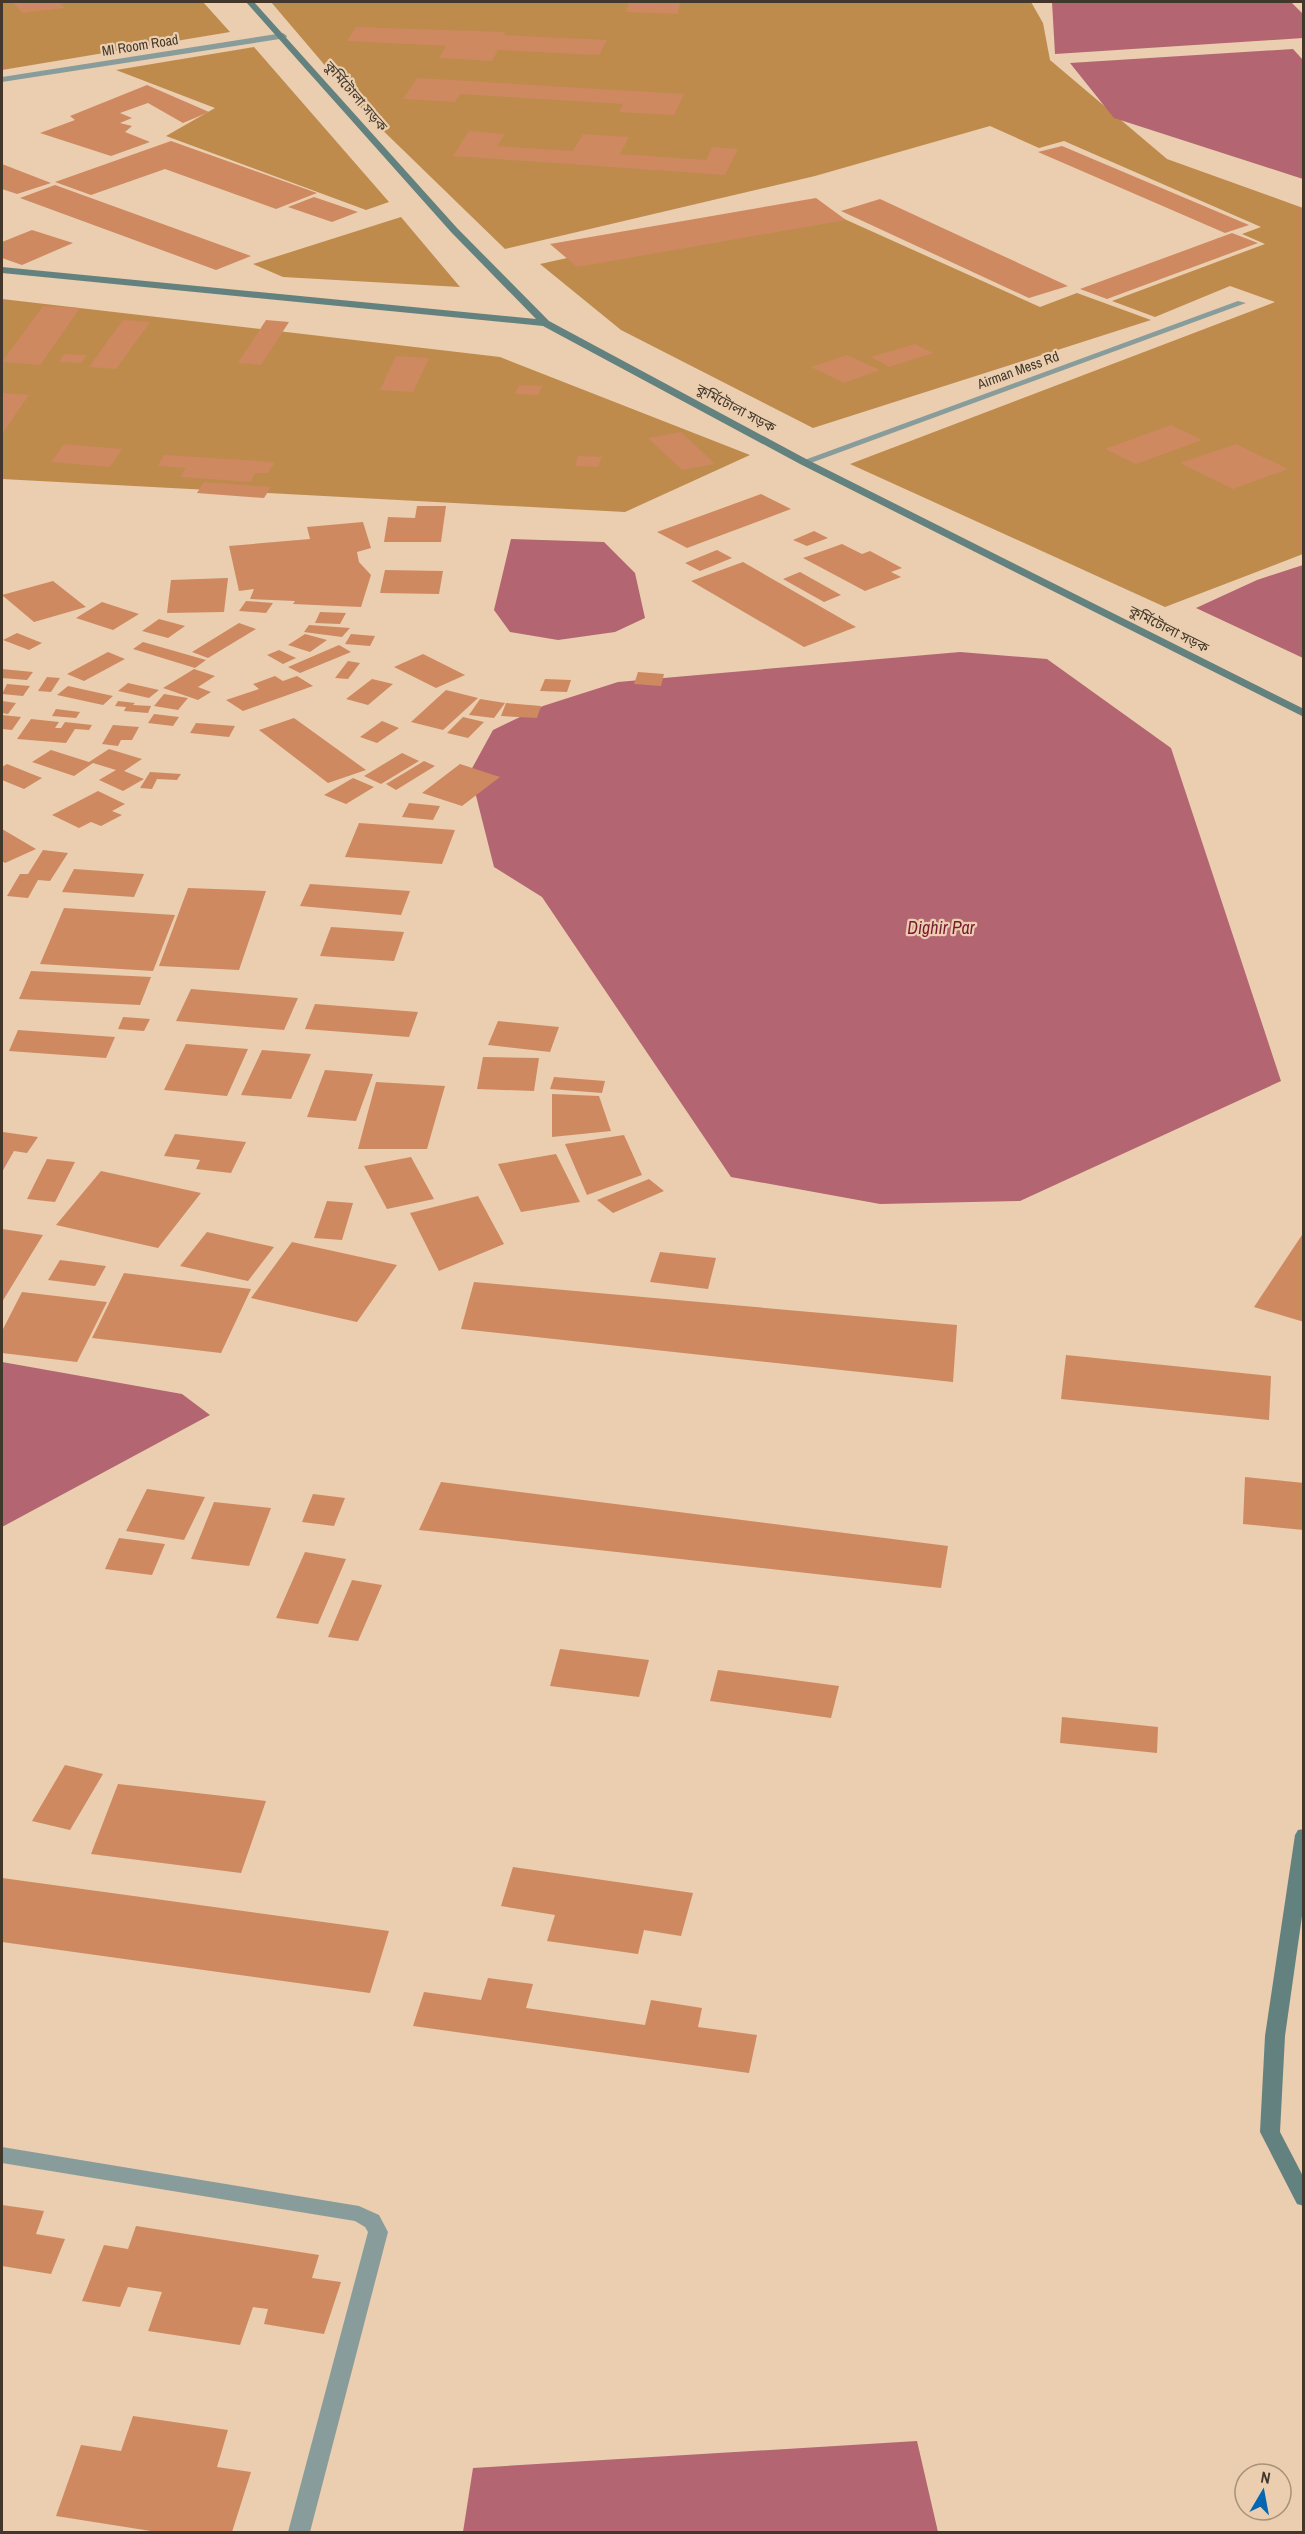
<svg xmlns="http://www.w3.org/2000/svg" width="1305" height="2534" font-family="'Archivo Narrow','Noto Sans Bengali',sans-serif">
<rect width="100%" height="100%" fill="#eaceaf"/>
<!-- forest -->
<path fill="#be8b4d" d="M 2,2 L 203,2 L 230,32 L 2,70 Z
M 271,2 L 1031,2 L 1043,23 L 1050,60 L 1167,159 L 1303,208 L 1303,554 L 1165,607 L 850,464 L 1275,302 L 1230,286 L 1155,317 L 1112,301 L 1265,244 L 1242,234 L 1261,227 L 1064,141 L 1039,148 L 990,126 L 815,176 L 505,249 L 368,116 Z
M 254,47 L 389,202 L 366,210 L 166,136 L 215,108 L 116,70 Z
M 811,204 L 1040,307 L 1077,293 L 1151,320 L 813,428 L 621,330 L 540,264 Z
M 401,217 L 460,287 L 283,277 L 253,264 Z
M 2,299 L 500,357 L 750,455 L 625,512 L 2,479 Z"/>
<!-- water -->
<path fill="#b36572" d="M 1052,2 L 1291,2 L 1303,14 L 1303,38 L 1055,54 Z
M 1293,49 L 1303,60 L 1303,179 L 1114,118 L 1070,63 Z
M 511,539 L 604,542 L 635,573 L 645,618 L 615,632 L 558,640 L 510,632 L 494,610 Z
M 1303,565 L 1303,658 L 1196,608 L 1257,580 Z
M 960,652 L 1047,659 L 1171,748 L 1281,1081 L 1020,1201 L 880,1204 L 731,1177 L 542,897 L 494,867 L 470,772 L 493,730 L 543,706 L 618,682 Z
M 2,1362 L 182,1394 L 210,1415 L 2,1527 Z
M 917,2441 L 938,2532 L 463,2532 L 473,2468 Z"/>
<!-- building -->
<path fill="#ce8961" d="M 13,2 L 59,2 L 64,8 L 22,13 Z
M 629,2 L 680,2 L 678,14 L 626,12 Z
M 356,27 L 505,32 L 504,35 L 607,40 L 599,55 L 498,50 L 492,61 L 439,58 L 446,46 L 347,41 Z
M 417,78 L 684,94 L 674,115 L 619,112 L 623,104 L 460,94 L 455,102 L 403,99 Z
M 147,85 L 209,112 L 183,123 L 148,103 L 120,113 L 132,118 L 120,123 L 132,126 L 125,132 L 150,142 L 111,156 L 40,133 L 75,120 L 70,116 Z
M 469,131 L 505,134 L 497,146 L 573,151 L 583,134 L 629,137 L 620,154 L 706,160 L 712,147 L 738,149 L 725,175 L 453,156 Z
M 171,141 L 317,193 L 276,209 L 165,169 L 91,195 L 55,182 Z
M 1062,146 L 1249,225 L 1225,233 L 1038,152 Z
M 2,164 L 51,183 L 17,194 L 2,189 Z
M 55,185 L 251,256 L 216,270 L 20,198 Z
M 314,197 L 358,212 L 332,222 L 288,207 Z
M 816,198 L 846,220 L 577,267 L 550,244 Z
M 880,199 L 1068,286 L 1029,298 L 841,211 Z
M 32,230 L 73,243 L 22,265 L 2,258 L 2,242 Z
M 1232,233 L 1258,243 L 1107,299 L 1080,289 Z
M 43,306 L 80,308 L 40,365 L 2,362 Z
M 123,320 L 150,322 L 116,369 L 89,367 Z
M 266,320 L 289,322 L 261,365 L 238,363 Z
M 915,344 L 933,353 L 889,367 L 871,357 Z
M 64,354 L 87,355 L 81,363 L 59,362 Z
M 847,355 L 880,370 L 844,383 L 811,367 Z
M 396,356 L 429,358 L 413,392 L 380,390 Z
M 519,385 L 542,386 L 538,395 L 515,394 Z
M 2,393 L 29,395 L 2,434 Z
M 1171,425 L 1202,440 L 1136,464 L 1105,449 Z
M 681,432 L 715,464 L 682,470 L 648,438 Z
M 64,444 L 122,449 L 110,467 L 51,462 Z
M 1236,444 L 1288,469 L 1233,489 L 1180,463 Z
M 164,455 L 275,462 L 268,473 L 255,473 L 251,482 L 180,477 L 186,468 L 158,466 Z
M 578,456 L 602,457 L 598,467 L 575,466 Z
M 204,482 L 271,487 L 264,498 L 197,493 Z
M 761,494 L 791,509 L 687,548 L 657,532 Z
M 417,506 L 446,506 L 441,542 L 384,542 L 388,517 L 415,518 Z
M 363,522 L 371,548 L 357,552 L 359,562 L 371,575 L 361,607 L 293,604 L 295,601 L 250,599 L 254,589 L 239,591 L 229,546 L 310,539 L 307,527 Z
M 814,531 L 828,538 L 807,546 L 793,540 Z
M 842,544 L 862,554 L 870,551 L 902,568 L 891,572 L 901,577 L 865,591 L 803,558 Z
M 717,550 L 732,558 L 700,571 L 685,563 Z
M 743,562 L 856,627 L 804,647 L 691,581 Z
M 385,570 L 443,571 L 439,594 L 380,593 Z
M 800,572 L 841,595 L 824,602 L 783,579 Z
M 228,578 L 224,612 L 167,613 L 171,580 Z
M 53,581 L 86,607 L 34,622 L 2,595 Z
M 246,601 L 273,603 L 266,613 L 239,611 Z
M 102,602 L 139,614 L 113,630 L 76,618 Z
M 320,612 L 346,613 L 340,624 L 315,623 Z
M 159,619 L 185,626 L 168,638 L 142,631 Z
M 239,623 L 256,629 L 208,658 L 192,652 Z
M 309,625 L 350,628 L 342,637 L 304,632 Z
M 17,633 L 42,643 L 29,650 L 3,640 Z
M 305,634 L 327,640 L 310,652 L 288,645 Z
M 351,634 L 375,636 L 370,646 L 345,644 Z
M 143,642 L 206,660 L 195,668 L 133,649 Z
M 339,645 L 351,652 L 300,673 L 288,667 Z
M 279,650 L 296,658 L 283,664 L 267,655 Z
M 108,652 L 125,659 L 84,681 L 67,674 Z
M 423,654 L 465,675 L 436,688 L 394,667 Z
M 348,661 L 360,663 L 348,679 L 335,678 Z
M 2,669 L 33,672 L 27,680 L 2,678 Z
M 194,669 L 215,676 L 198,687 L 211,692 L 198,700 L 163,688 Z
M 638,672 L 664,674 L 661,686 L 634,684 Z
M 275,676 L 283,681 L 297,676 L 313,686 L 243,711 L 226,700 L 259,689 L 253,684 Z
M 47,677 L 60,678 L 51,692 L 38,691 Z
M 372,679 L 393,684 L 368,705 L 346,699 Z
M 545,679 L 571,680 L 567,692 L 540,691 Z
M 128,683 L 159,690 L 149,698 L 118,691 Z
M 7,684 L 30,686 L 23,696 L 2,694 Z
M 68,686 L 113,696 L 103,705 L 57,695 Z
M 446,690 L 478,698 L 443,730 L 411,722 Z
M 164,694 L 188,698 L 178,710 L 154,706 Z
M 480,699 L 505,703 L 494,718 L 469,715 Z
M 2,701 L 16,703 L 8,714 L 2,713 Z
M 118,701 L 135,703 L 133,705 L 151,706 L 148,713 L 124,711 L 126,707 L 115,706 Z
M 506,703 L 541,706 L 537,718 L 501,716 Z
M 56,709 L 80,712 L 76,718 L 52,716 Z
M 154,714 L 179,717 L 173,726 L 148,723 Z
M 2,715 L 21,717 L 12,730 L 2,729 Z
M 463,717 L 484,722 L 468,738 L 447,733 Z
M 294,718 L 366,770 L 328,783 L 259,730 Z
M 31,719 L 59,722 L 55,728 L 61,728 L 65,722 L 92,725 L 89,730 L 75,729 L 66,743 L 17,739 Z
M 382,721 L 399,728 L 377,743 L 360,737 Z
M 196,723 L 235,726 L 229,737 L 190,733 Z
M 113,725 L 139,727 L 132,740 L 121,740 L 118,746 L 102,744 Z
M 109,749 L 142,759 L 124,771 L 144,779 L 123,791 L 99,780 L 116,770 L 93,763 L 74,776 L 32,762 L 51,750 L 89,762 Z
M 402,753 L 419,761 L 381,784 L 364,776 Z
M 424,761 L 435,766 L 396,790 L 386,784 Z
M 7,764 L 42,778 L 24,789 L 2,780 L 2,767 Z
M 460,764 L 500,777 L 462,806 L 422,793 Z
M 150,772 L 181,774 L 177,780 L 157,779 L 152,789 L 140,788 Z
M 353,778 L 374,787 L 346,804 L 324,795 Z
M 98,791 L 125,804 L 112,811 L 122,815 L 101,826 L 91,822 L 79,828 L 52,815 Z
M 409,803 L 440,806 L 433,820 L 402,817 Z
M 359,823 L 455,830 L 442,864 L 345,857 Z
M 2,829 L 36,849 L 5,863 L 2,861 Z
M 43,850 L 68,853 L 50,881 L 38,880 L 28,898 L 7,896 L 20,874 L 28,874 Z
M 74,869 L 144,874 L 134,897 L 62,892 Z
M 310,884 L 410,891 L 401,915 L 300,906 Z
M 188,888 L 266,891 L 239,970 L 159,966 Z
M 64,908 L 175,915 L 153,971 L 40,964 Z
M 331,927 L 404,932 L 394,961 L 320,956 Z
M 31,971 L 151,977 L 140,1005 L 19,999 Z
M 191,989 L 298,998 L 284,1030 L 176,1021 Z
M 315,1004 L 418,1012 L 409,1037 L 305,1029 Z
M 123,1017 L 150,1019 L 144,1031 L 118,1029 Z
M 498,1021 L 559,1027 L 550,1052 L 488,1045 Z
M 18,1030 L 115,1037 L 106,1058 L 9,1051 Z
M 186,1044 L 248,1049 L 227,1096 L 164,1090 Z
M 262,1050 L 311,1054 L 291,1099 L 241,1095 Z
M 483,1057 L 539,1058 L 534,1091 L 477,1089 Z
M 325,1070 L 373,1074 L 356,1121 L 307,1117 Z
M 554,1077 L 605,1081 L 602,1093 L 550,1089 Z
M 376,1082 L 445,1086 L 427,1149 L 358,1149 Z
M 552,1094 L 599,1096 L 611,1131 L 552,1137 Z
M 3,1132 L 38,1137 L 27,1153 L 14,1151 L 2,1172 Z
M 175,1134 L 246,1142 L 231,1173 L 196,1169 L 200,1160 L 164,1156 Z
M 624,1135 L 642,1175 L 587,1195 L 565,1144 Z
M 556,1154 L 580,1202 L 521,1212 L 498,1164 Z
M 411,1157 L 434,1199 L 387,1209 L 364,1166 Z
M 47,1159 L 75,1162 L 55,1202 L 27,1199 Z
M 101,1171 L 201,1193 L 158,1248 L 56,1225 Z
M 649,1179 L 664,1191 L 613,1213 L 597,1200 Z
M 478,1196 L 504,1244 L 439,1271 L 410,1213 Z
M 327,1201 L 353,1203 L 342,1240 L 314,1238 Z
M 2,1229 L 43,1235 L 2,1302 Z
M 207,1232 L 274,1247 L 248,1281 L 180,1266 Z
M 1304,1232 L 1304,1322 L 1254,1307 Z
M 292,1242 L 397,1265 L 357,1322 L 251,1298 Z
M 660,1252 L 716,1258 L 708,1289 L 650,1282 Z
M 60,1260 L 106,1266 L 95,1286 L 48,1280 Z
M 124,1273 L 251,1289 L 221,1353 L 92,1338 Z
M 474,1282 L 957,1325 L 953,1382 L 461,1329 Z
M 22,1292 L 107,1302 L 77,1362 L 2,1353 L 2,1331 Z
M 1066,1355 L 1271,1376 L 1269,1420 L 1061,1399 Z
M 1245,1477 L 1304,1483 L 1304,1530 L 1243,1524 Z
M 441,1482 L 948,1546 L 941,1588 L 419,1530 Z
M 147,1489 L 205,1497 L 184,1540 L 126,1531 Z
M 313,1494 L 345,1498 L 334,1526 L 302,1522 Z
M 214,1502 L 271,1508 L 249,1566 L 191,1559 Z
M 119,1538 L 165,1544 L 152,1575 L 105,1569 Z
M 305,1552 L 346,1559 L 318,1624 L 276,1618 Z
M 352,1580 L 382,1585 L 358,1641 L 328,1637 Z
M 560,1649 L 649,1660 L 639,1697 L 550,1686 Z
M 718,1670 L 839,1686 L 831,1718 L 710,1701 Z
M 1062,1717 L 1158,1727 L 1157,1753 L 1060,1743 Z
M 65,1765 L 103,1774 L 70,1830 L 32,1821 Z
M 118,1784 L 266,1801 L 241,1873 L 91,1854 Z
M 513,1867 L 693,1893 L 681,1936 L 644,1930 L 638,1954 L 547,1941 L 555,1915 L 501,1906 Z
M 2,1878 L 389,1931 L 370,1993 L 2,1942 Z
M 488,1978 L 533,1984 L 526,2008 L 645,2025 L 651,2000 L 702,2008 L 698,2027 L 757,2035 L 749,2073 L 413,2026 L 424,1992 L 481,2000 Z
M 2,2205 L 44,2211 L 36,2234 L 65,2239 L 51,2274 L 2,2266 Z
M 136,2226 L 319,2255 L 312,2278 L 341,2282 L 324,2334 L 264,2324 L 268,2309 L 253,2307 L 240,2345 L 148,2331 L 162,2292 L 128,2287 L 120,2307 L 82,2301 L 104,2245 L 128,2249 Z
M 133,2416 L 228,2430 L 217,2467 L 251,2472 L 232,2532 L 157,2532 L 56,2516 L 81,2445 L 121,2451 Z"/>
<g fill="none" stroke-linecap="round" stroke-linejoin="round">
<!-- street -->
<path fill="#889d9b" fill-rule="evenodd" d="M 283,33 L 287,36 L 286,38 L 2,82 L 2,77 Z
M 1238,301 L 1246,303 L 808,464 L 799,462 Z
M 2,2147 L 359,2206 L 379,2215 L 388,2232 L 310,2532 L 288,2532 L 368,2232 L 365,2227 L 355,2221 L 2,2163 Z"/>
<!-- secondary -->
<path fill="#63827f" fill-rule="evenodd" d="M 246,2 L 254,2 L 457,228 L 549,321 L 808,460 L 1304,709 L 1304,717 L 800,464 L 543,326 L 2,273 L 2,267 L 536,319 L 451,232 Z
M 1304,1829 L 1304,1902 L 1285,2036 L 1280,2132 L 1304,2178 L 1304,2206 L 1297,2204 L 1260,2132 L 1265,2036 L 1295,1835 L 1298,1830 Z"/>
</g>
<g text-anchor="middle" stroke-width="4.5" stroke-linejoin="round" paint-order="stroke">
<!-- far-street labels -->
<g font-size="14" fill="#42372a" stroke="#eaceaf">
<text transform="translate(140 45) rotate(-9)" y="5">MI Room Road</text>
<text transform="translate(356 96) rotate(49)" y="5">কুর্মিটোলা সড়ক</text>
<text transform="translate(1018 370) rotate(-20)" y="5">Airman Mess Rd</text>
<text transform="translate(736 408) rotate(28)" y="5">কুর্মিটোলা সড়ক</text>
<text transform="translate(1169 629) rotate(27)" y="5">কুর্মিটোলা সড়ক</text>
</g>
<!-- water labels -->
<g font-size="18" font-style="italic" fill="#791933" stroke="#eaceaf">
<text x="941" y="934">Dighir Par</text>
</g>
</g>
<!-- border -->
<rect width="1305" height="2534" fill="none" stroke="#42372a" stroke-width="6"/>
<!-- north arrow -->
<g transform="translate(1263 2492) rotate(10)"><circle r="28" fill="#eaceaf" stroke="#a7927a" stroke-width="1.5"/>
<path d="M0-4.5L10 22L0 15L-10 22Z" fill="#0266b3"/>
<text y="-9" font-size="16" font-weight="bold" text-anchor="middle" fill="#42372a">N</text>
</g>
</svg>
